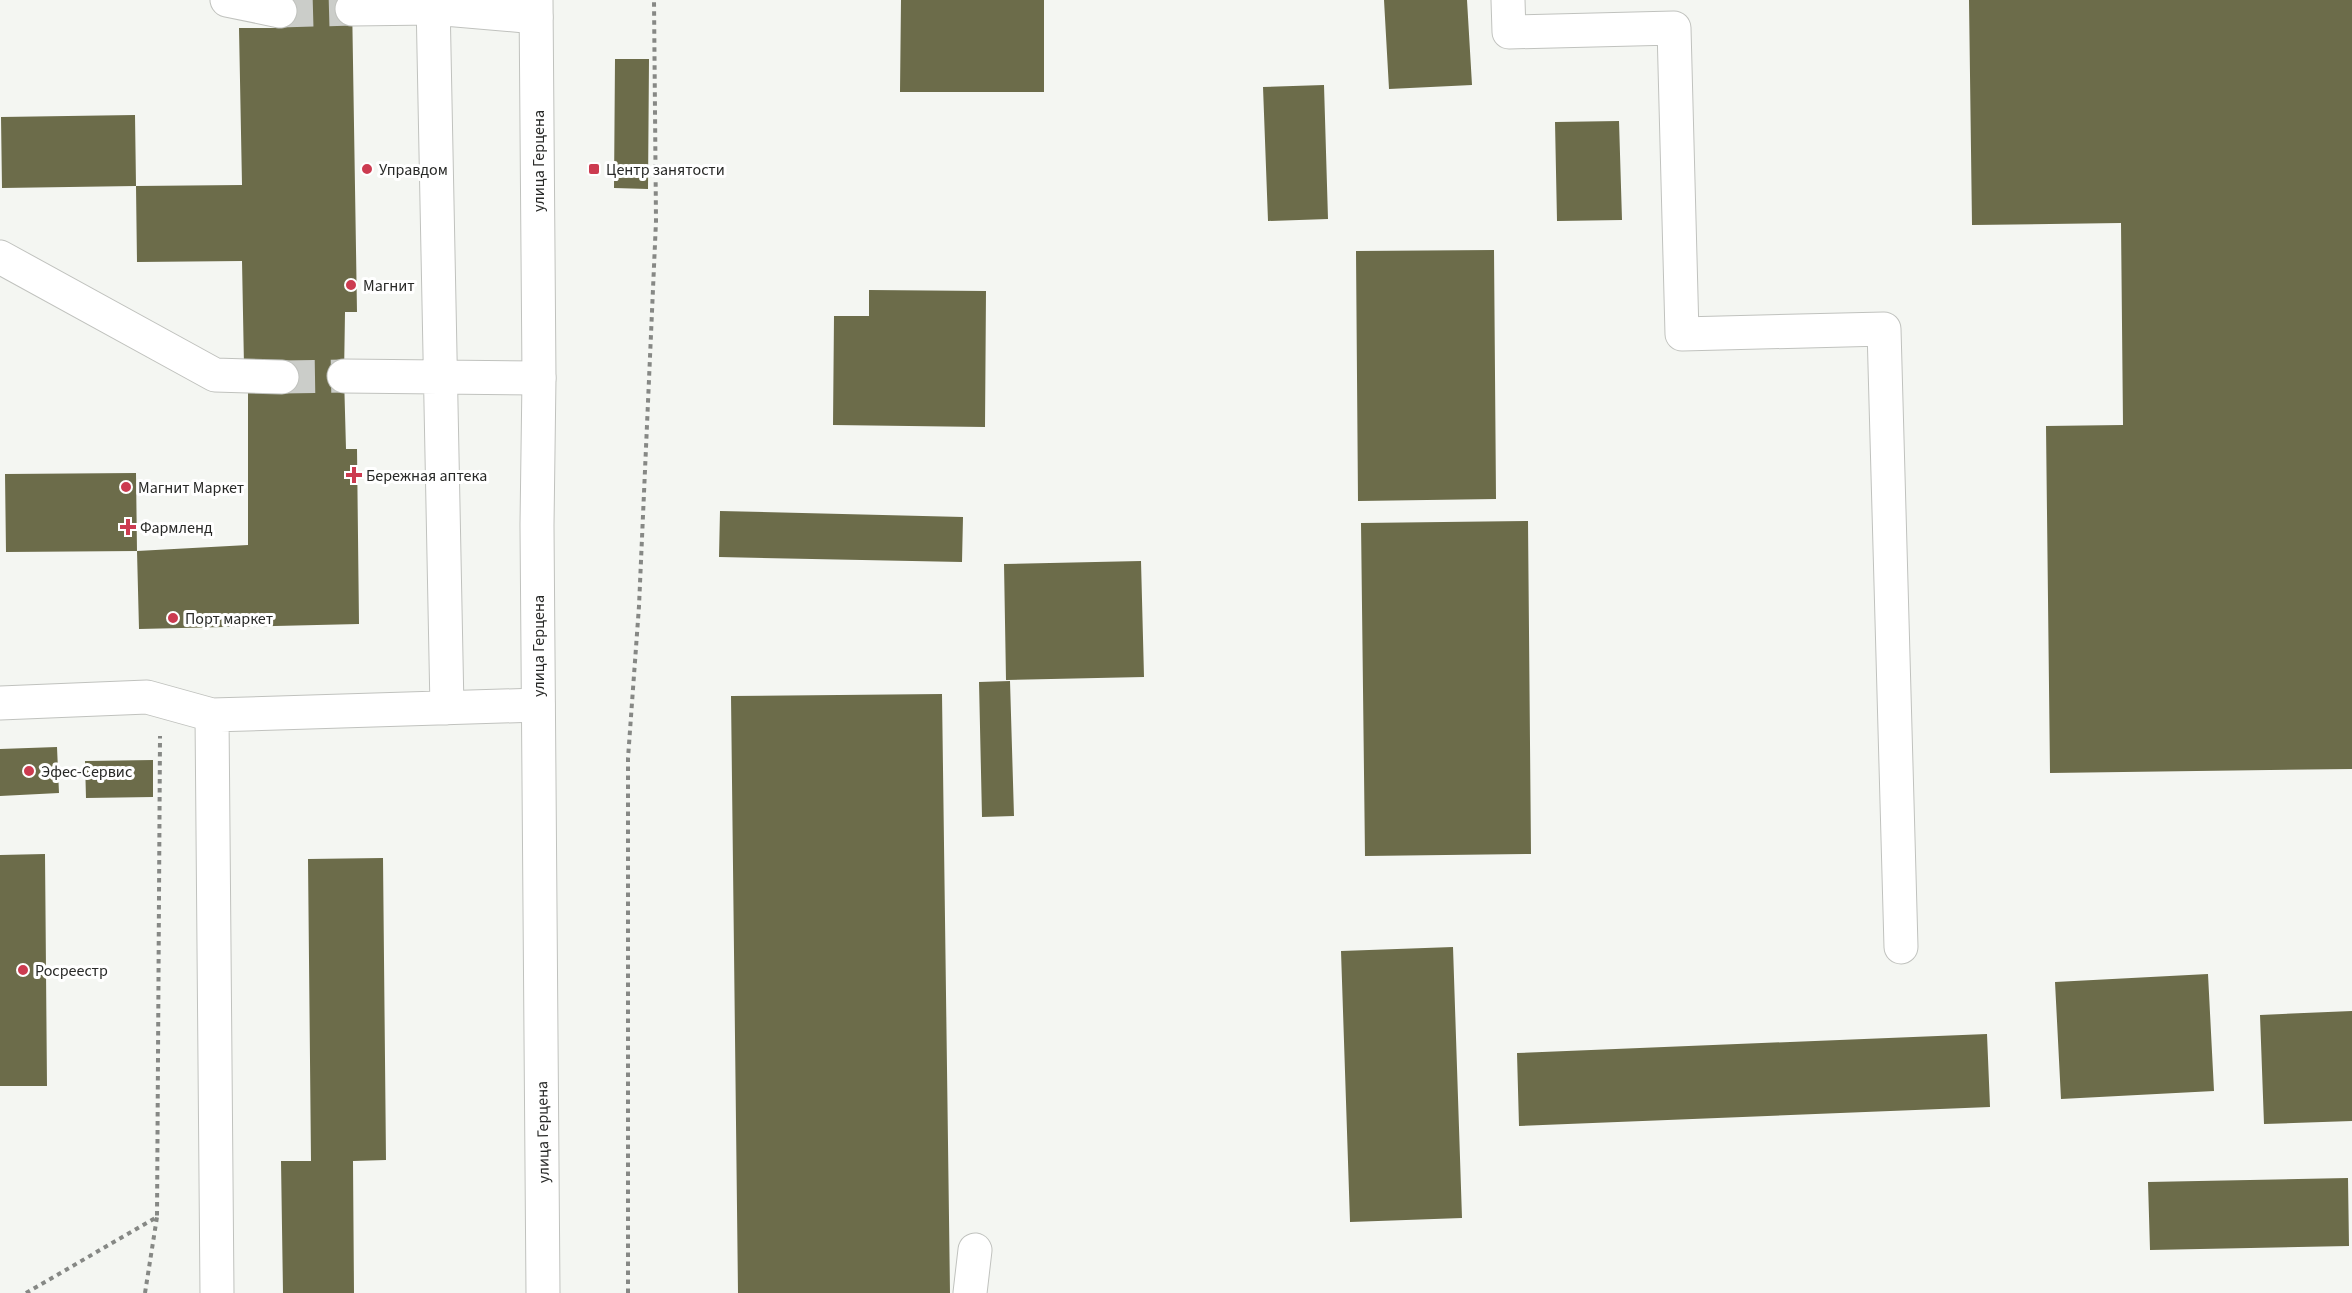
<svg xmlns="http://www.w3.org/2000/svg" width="2352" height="1293" font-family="'Source Sans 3',sans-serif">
<rect width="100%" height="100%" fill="#f4f6f2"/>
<!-- building -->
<path fill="#6c6c4a" d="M 287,0 L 352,0 L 357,312 L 345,312 L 344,376 L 346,449 L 357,449 L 359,624 L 139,629 L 137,551 L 248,545 L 248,392 L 244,366 L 242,261 L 137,262 L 136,186 L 242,185 L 239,28 L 280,28 L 280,11 Z
M 901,0 L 1044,0 L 1044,92 L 900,92 Z
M 1384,0 L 1467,0 L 1472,85 L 1389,89 Z
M 1969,0 L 2352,0 L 2352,769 L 2050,773 L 2046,426 L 2123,425 L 2121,223 L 1972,225 Z
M 615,59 L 649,59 L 648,189 L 614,188 Z
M 1324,85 L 1328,219 L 1268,221 L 1263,87 Z
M 135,115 L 136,186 L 2,188 L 1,117 Z
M 1619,121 L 1622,220 L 1557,221 L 1555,122 Z
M 1494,250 L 1496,499 L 1358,501 L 1356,251 Z
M 869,290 L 986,291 L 985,427 L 833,425 L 834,316 L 869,316 Z
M 136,473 L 137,551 L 6,552 L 5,474 Z
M 720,511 L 963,517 L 962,562 L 719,557 Z
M 1528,521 L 1531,854 L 1365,856 L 1361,523 Z
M 1141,561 L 1144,677 L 1006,680 L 1004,564 Z
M 1010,681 L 1014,816 L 982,817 L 979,682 Z
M 942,694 L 950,1293 L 738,1293 L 731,696 Z
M 57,747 L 59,793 L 0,796 L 0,749 Z
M 153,760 L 153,797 L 86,798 L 85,761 Z
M 45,854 L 47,1086 L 0,1086 L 0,855 Z
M 383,858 L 386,1160 L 353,1161 L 354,1293 L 283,1293 L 281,1161 L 311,1161 L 308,859 Z
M 1453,947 L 1462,1218 L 1350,1222 L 1341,951 Z
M 2208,974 L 2214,1091 L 2061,1099 L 2055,982 Z
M 2352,1011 L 2352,1121 L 2264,1124 L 2260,1015 Z
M 1987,1034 L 1990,1107 L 1519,1126 L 1517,1053 Z
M 2348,1178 L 2349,1246 L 2150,1250 L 2148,1182 Z"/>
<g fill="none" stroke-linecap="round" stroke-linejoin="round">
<!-- minor-tunnel -->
<path stroke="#cbcdc9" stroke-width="33" stroke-dasharray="33 16" stroke-linecap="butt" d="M 280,11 L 352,9
M 282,377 L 344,376"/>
<!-- minor casing -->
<g stroke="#c0c2be" stroke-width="35">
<path id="minor" d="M 227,0 L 280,11
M 433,0 L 447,708
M 1508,0 L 1509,32 L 1674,28 L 1682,334 L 1884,329 L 1901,947
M 352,9 L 433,8 L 536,17
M 0,257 L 215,375 L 282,377
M 344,376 L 539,378
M 0,703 L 147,697 L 212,715
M 217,1293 L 212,715 L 538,705
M 970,1293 L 975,1250"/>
</g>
<!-- major casing -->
<g stroke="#c0c2be" stroke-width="35">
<path id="major" d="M 536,0 L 539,378 L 537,525 L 543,1293"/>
</g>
<!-- path -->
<path stroke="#868885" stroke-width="4" stroke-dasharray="4.5 4.5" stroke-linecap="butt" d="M 26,1293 L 157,1217 L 160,736
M 145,1293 L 157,1217
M 628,1293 L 628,758 L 639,606 L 656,221 L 654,0"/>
<!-- minor -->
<use href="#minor" stroke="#fff" stroke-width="33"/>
<!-- major -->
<use href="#major" stroke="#fff" stroke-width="33"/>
</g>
<!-- markers -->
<g fill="#cc3b50" stroke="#fff" stroke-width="2">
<circle cx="367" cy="169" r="6"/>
<rect x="588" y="163" width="12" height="12" rx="3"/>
<circle cx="351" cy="285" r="6"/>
<path d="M351 466h6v6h6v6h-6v6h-6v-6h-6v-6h6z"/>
<circle cx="126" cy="487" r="6"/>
<path d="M125 518h6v6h6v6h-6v6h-6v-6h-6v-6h6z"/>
<circle cx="173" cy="618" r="6"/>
<circle cx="29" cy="771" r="6"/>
<circle cx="23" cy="970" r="6"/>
</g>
<g text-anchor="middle" stroke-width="6" stroke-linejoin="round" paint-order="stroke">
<!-- street labels -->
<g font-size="16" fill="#282927" stroke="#fff">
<text transform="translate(538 161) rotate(-90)" y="6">улица Герцена</text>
<text transform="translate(538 646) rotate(-90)" y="6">улица Герцена</text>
<text transform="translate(542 1132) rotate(-91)" y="6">улица Герцена</text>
</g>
<!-- poi labels -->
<g font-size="16" fill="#282927" stroke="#fff" text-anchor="start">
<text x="379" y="175">Управдом</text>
<text x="606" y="175">Центр занятости</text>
<text x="363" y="291">Магнит</text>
<text x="366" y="481">Бережная аптека</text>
<text x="138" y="493">Магнит Маркет</text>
<text x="140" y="533">Фармленд</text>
<text x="185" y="624">Порт маркет</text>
<text x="41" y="777">Эфес-Сервис</text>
<text x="35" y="976">Росреестр</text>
</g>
</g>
</svg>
